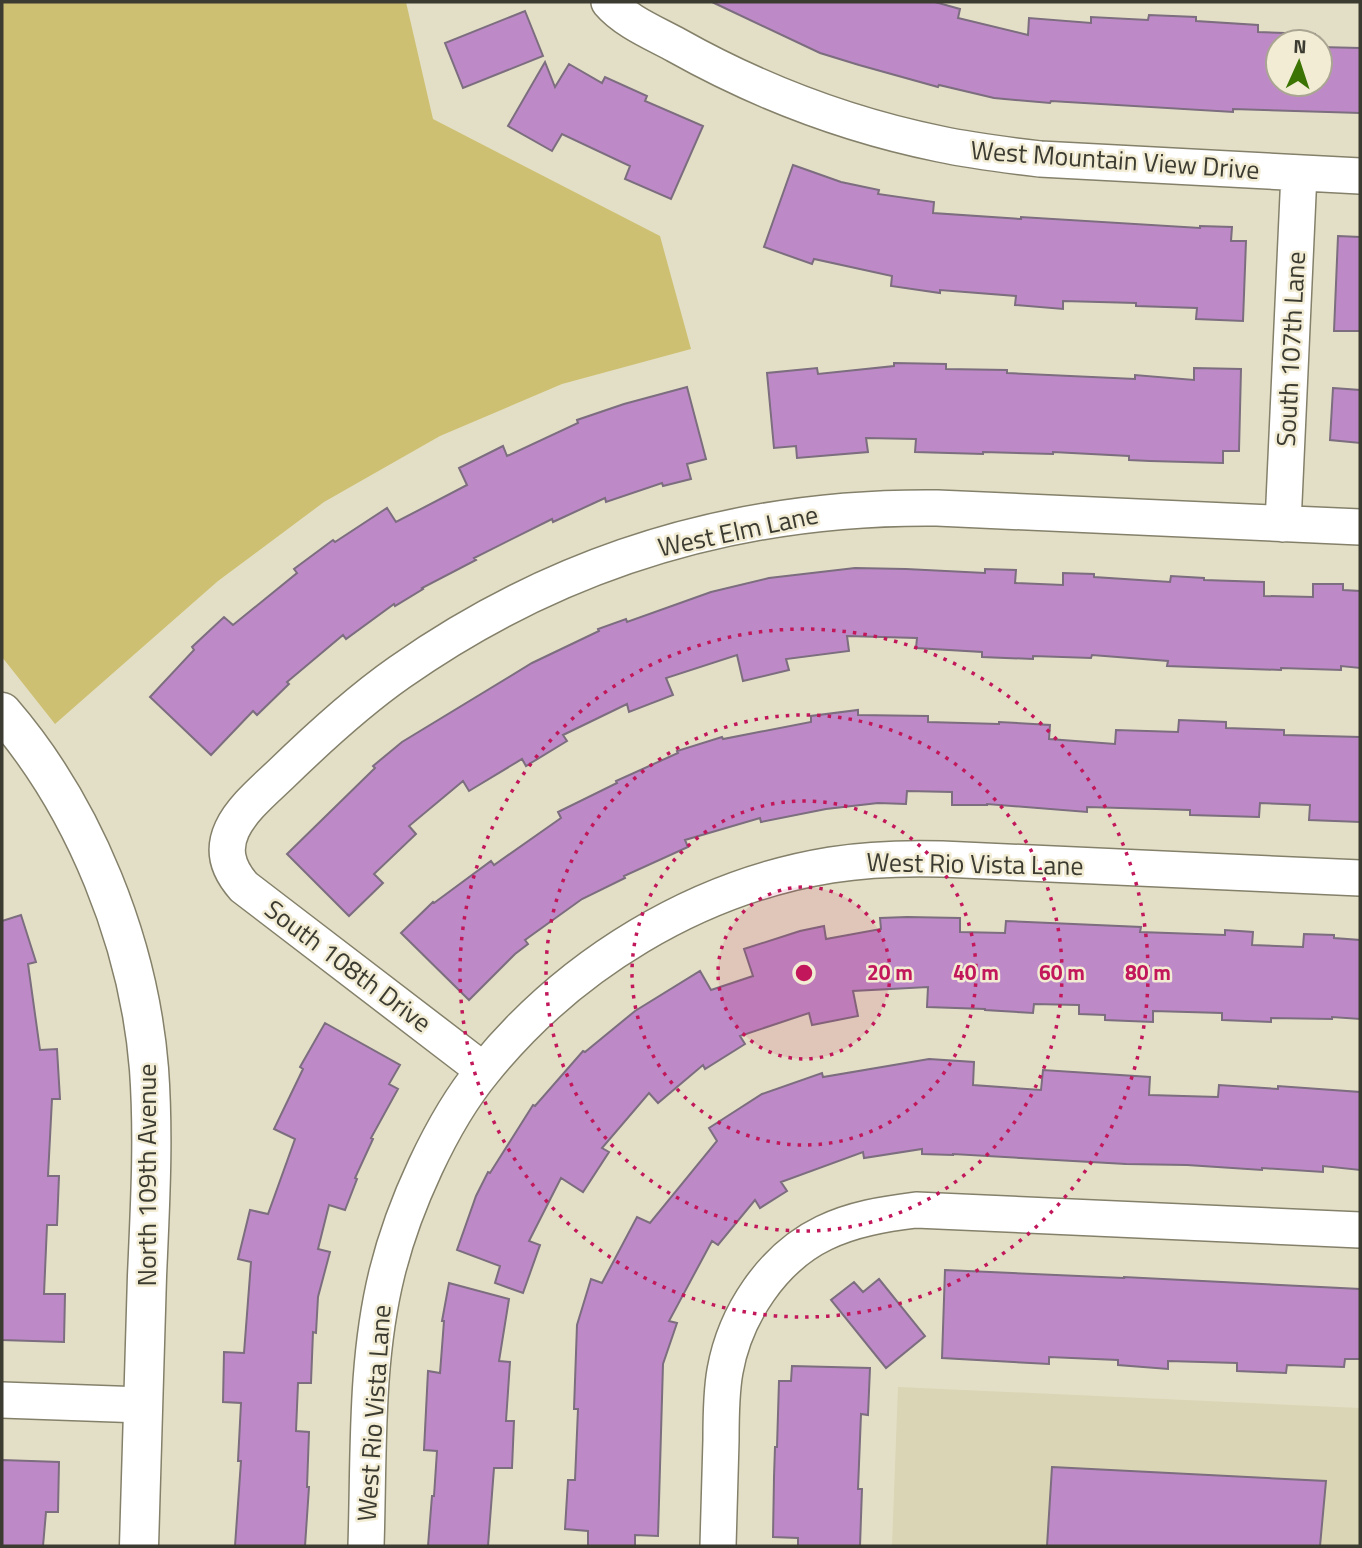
<svg xmlns="http://www.w3.org/2000/svg" width="1362" height="1548" font-family="'Titillium Web',sans-serif">
<rect width="100%" height="100%" fill="#e3dfc6"/>
<!-- built -->
<path fill="#dad5b4" d="M 898,1387 L 1360,1408 L 1360,1546 L 892,1546 Z"/>
<!-- green -->
<path fill="#cec072" d="M 2,2 L 406,2 L 433,119 L 660,236 L 691,349 L 562,384 L 440,436 L 324,502 L 218,581 L 55,724 L 2,657 Z"/>
<!-- building -->
<path fill="#bd8ac7" stroke="#7c6d7f" stroke-width="2" d="M 712,2 L 935,2 L 960,9 L 958,18 L 1028,35 L 1029,18 L 1091,23 L 1091,17 L 1148,20 L 1149,15 L 1196,17 L 1196,21 L 1258,25 L 1258,32 L 1315,34 L 1315,42 L 1278,42 L 1278,84 L 1320,84 L 1320,47 L 1360,48 L 1360,113 L 1233,109 L 1233,112 L 1051,101 L 1050,103 L 994,98 L 939,85 L 938,87 L 859,65 L 820,53 Z
M 525,11 L 543,56 L 463,88 L 445,43 Z
M 545,62 L 555,87 L 569,64 L 602,83 L 605,77 L 647,96 L 645,101 L 703,126 L 671,199 L 625,179 L 630,166 L 562,134 L 552,151 L 508,126 Z
M 793,165 L 841,182 L 879,190 L 878,194 L 934,202 L 933,213 L 1021,219 L 1021,217 L 1200,228 L 1200,226 L 1232,227 L 1231,241 L 1246,241 L 1243,321 L 1196,319 L 1197,308 L 1136,306 L 1136,303 L 1063,301 L 1063,309 L 1015,305 L 1016,296 L 940,290 L 940,293 L 891,286 L 892,276 L 814,259 L 812,264 L 764,247 Z
M 1338,236 L 1360,237 L 1360,331 L 1334,331 Z
M 894,363 L 946,364 L 946,369 L 1007,370 L 1007,373 L 1135,379 L 1135,375 L 1194,380 L 1194,368 L 1241,369 L 1239,451 L 1223,451 L 1223,463 L 1150,461 L 1129,460 L 1129,456 L 1053,452 L 1053,454 L 983,452 L 983,454 L 915,452 L 916,439 L 866,438 L 868,452 L 797,458 L 796,446 L 774,448 L 767,373 L 817,368 L 818,374 L 894,366 Z
M 687,387 L 706,459 L 687,464 L 691,479 L 663,486 L 662,483 L 606,502 L 605,498 L 553,522 L 552,519 L 474,558 L 476,560 L 422,588 L 423,589 L 395,606 L 394,604 L 346,639 L 343,635 L 287,682 L 289,684 L 257,715 L 253,711 L 211,755 L 150,697 L 194,650 L 192,647 L 224,617 L 233,625 L 297,573 L 294,569 L 333,540 L 335,542 L 387,508 L 396,522 L 467,485 L 459,468 L 503,446 L 507,456 L 578,423 L 577,420 L 624,404 Z
M 1333,388 L 1360,390 L 1360,443 L 1330,440 Z
M 855,568 L 906,569 L 985,573 L 985,569 L 1016,570 L 1015,583 L 1063,585 L 1063,573 L 1094,574 L 1094,577 L 1170,582 L 1171,576 L 1204,578 L 1204,580 L 1264,582 L 1264,596 L 1313,597 L 1313,584 L 1343,584 L 1343,590 L 1360,591 L 1360,668 L 1341,666 L 1341,670 L 1281,668 L 1281,670 L 1167,666 L 1168,661 L 1092,655 L 1091,658 L 1033,656 L 1033,659 L 982,657 L 982,652 L 916,648 L 917,638 L 847,636 L 849,651 L 786,659 L 789,670 L 743,681 L 737,655 L 666,678 L 673,695 L 629,712 L 627,704 L 563,735 L 567,741 L 526,766 L 522,759 L 469,791 L 463,781 L 409,826 L 416,834 L 374,874 L 383,883 L 349,916 L 287,854 L 375,768 L 373,766 L 402,742 L 532,663 L 599,631 L 598,629 L 626,619 L 627,622 L 711,592 L 769,578 Z
M 858,710 L 858,715 L 928,716 L 928,722 L 999,724 L 999,722 L 1050,725 L 1049,739 L 1115,744 L 1116,730 L 1178,732 L 1179,720 L 1226,722 L 1226,728 L 1284,730 L 1284,735 L 1360,737 L 1360,822 L 1309,820 L 1310,805 L 1260,803 L 1259,817 L 1190,815 L 1190,810 L 1087,807 L 1087,812 L 987,804 L 987,805 L 952,805 L 952,792 L 907,791 L 906,804 L 878,803 L 826,809 L 761,822 L 760,818 L 685,840 L 688,847 L 624,876 L 625,878 L 582,899 L 525,940 L 528,944 L 515,954 L 469,1000 L 401,933 L 433,902 L 434,903 L 491,861 L 494,865 L 561,818 L 558,812 L 617,783 L 616,781 L 678,753 L 677,751 L 722,737 L 723,739 L 811,722 L 811,716 Z
M 21,915 L 36,962 L 28,964 L 40,1050 L 57,1049 L 60,1099 L 52,1099 L 48,1176 L 59,1176 L 57,1225 L 47,1225 L 44,1294 L 65,1294 L 64,1342 L 2,1340 L 2,921 Z
M 907,917 L 960,918 L 960,932 L 1005,933 L 1006,921 L 1141,927 L 1140,932 L 1225,935 L 1225,930 L 1253,932 L 1252,945 L 1303,947 L 1304,934 L 1334,935 L 1334,938 L 1360,940 L 1360,1019 L 1332,1017 L 1332,1019 L 1271,1018 L 1271,1022 L 1222,1020 L 1222,1013 L 1153,1011 L 1153,1022 L 1105,1020 L 1105,1015 L 1079,1014 L 1079,1005 L 1034,1004 L 1033,1013 L 985,1010 L 985,1009 L 927,1007 L 928,987 L 853,991 L 858,1016 L 812,1025 L 809,1013 L 740,1036 L 745,1044 L 705,1069 L 703,1065 L 658,1103 L 649,1093 L 602,1148 L 609,1152 L 583,1192 L 561,1178 L 529,1241 L 540,1245 L 523,1293 L 495,1283 L 500,1266 L 457,1250 L 476,1196 L 488,1172 L 490,1173 L 533,1105 L 535,1106 L 583,1051 L 585,1052 L 635,1011 L 700,971 L 711,990 L 753,976 L 744,949 L 800,931 L 824,926 L 826,939 L 881,929 L 880,918 Z
M 325,1023 L 400,1065 L 389,1084 L 398,1089 L 371,1138 L 373,1139 L 355,1178 L 357,1179 L 345,1210 L 329,1205 L 318,1249 L 330,1252 L 318,1297 L 316,1333 L 313,1332 L 311,1383 L 298,1383 L 296,1431 L 309,1432 L 307,1487 L 309,1487 L 305,1546 L 235,1546 L 241,1461 L 238,1461 L 241,1403 L 223,1402 L 224,1352 L 244,1353 L 251,1262 L 238,1259 L 250,1210 L 268,1214 L 295,1139 L 274,1129 L 303,1069 L 300,1067 Z
M 929,1059 L 974,1062 L 973,1085 L 1041,1090 L 1043,1070 L 1150,1077 L 1149,1095 L 1218,1097 L 1219,1085 L 1278,1089 L 1278,1086 L 1360,1092 L 1360,1170 L 1323,1166 L 1323,1172 L 1262,1168 L 1262,1170 L 1187,1165 L 1126,1164 L 953,1154 L 953,1155 L 922,1154 L 922,1149 L 864,1158 L 863,1152 L 781,1182 L 787,1191 L 760,1208 L 755,1200 L 718,1245 L 712,1241 L 669,1321 L 677,1323 L 663,1364 L 658,1536 L 635,1535 L 635,1546 L 588,1546 L 588,1531 L 565,1529 L 568,1480 L 575,1480 L 578,1409 L 574,1409 L 577,1325 L 591,1279 L 602,1283 L 637,1217 L 650,1223 L 717,1141 L 709,1128 L 762,1094 L 822,1073 L 823,1077 Z
M 945,1270 L 1124,1278 L 1124,1277 L 1360,1289 L 1360,1359 L 1345,1359 L 1344,1367 L 1287,1365 L 1286,1373 L 1237,1371 L 1237,1363 L 1168,1361 L 1168,1369 L 1118,1365 L 1118,1360 L 1049,1357 L 1049,1364 L 942,1358 Z
M 879,1279 L 925,1336 L 886,1368 L 831,1300 L 854,1282 L 863,1292 Z
M 449,1283 L 509,1299 L 499,1361 L 510,1362 L 506,1421 L 514,1421 L 512,1468 L 494,1468 L 488,1546 L 428,1546 L 432,1496 L 434,1496 L 437,1451 L 424,1450 L 428,1371 L 440,1373 L 444,1321 L 442,1321 Z
M 792,1366 L 870,1368 L 868,1415 L 861,1414 L 858,1489 L 862,1489 L 860,1546 L 798,1546 L 798,1538 L 773,1537 L 774,1477 L 775,1447 L 777,1447 L 779,1381 L 791,1381 Z
M 2,1460 L 59,1462 L 58,1512 L 46,1512 L 43,1546 L 2,1546 Z
M 1052,1467 L 1326,1481 L 1320,1546 L 1047,1546 Z"/>
<g fill="none" stroke-linecap="round" stroke-linejoin="round">
<!-- minor casing -->
<g stroke="#84806a" stroke-width="38">
<path id="minor" d="M 609,2 C 625,21 654,33 676,45 C 758,91 847,125 940,144 C 973,151 1006,155 1040,159 L 1360,176
M 1283,524 L 1299,173
M 483,1070 L 244,887 C 203,841 246,807 280,775 C 318,738 357,702 400,672 C 561,559 742,506 937,508 L 1360,527
M 2,1400 L 143,1405
M 366,1546 C 369,1455 365,1362 387,1273 C 403,1208 441,1122 484,1070 C 570,964 696,887 831,865 C 868,859 905,858 942,859 L 1360,878
M 718,1546 C 719,1511 720,1475 721,1440 C 721,1417 721,1393 725,1371 C 735,1315 772,1258 824,1233 C 853,1219 884,1214 916,1210 L 1360,1230"/>
</g>
<!-- tertiary casing -->
<g stroke="#84806a" stroke-width="41">
<path id="tertiary" d="M 2,712 C 85,808 139,943 149,1069 C 154,1138 150,1207 147,1276 C 144,1366 142,1456 139,1546"/>
</g>
<!-- minor -->
<use href="#minor" stroke="#fff" stroke-width="35"/>
<!-- tertiary -->
<use href="#tertiary" stroke="#fff" stroke-width="38"/>
</g>
<!-- distance rings -->
<circle cx="804" cy="973" r="86" fill="#c2185b" fill-opacity=".12"/>
<g fill="none" stroke="#c2185b" stroke-width="3.5" stroke-dasharray="3.5 7">
<circle cx="804" cy="973" r="86"/>
<circle cx="804" cy="973" r="172"/>
<circle cx="804" cy="973" r="258"/>
<circle cx="804" cy="973" r="344"/>
</g>
<g text-anchor="middle" stroke-width="5" stroke-linejoin="round" paint-order="stroke">
<!-- street labels -->
<g font-size="26" fill="#3c3b31" stroke="#f1ecd3">
<text transform="translate(1115 160) rotate(4)" y="9">West Mountain View Drive</text>
<text transform="translate(1291 349) rotate(-87)" y="9">South 107th Lane</text>
<text transform="translate(738 531) rotate(-12)" y="9">West Elm Lane</text>
<text transform="translate(975 864) rotate(1)" y="9">West Rio Vista Lane</text>
<text transform="translate(348 966) rotate(37)" y="9">South 108th Drive</text>
<text transform="translate(147 1175) rotate(-90)" y="9">North 109th Avenue</text>
<text transform="translate(374 1413) rotate(-86)" y="9">West Rio Vista Lane</text>
</g>
</g>
<circle cx="804" cy="973" r="10" fill="#c2185b" stroke="#f1ecd3" stroke-width="3.5"/>
<g font-size="21" text-anchor="middle" font-weight="bold" fill="#c2185b" stroke="#f1ecd3" stroke-width="5" stroke-linejoin="round" paint-order="stroke">
<text x="890" y="980">20 m</text>
<text x="976" y="980">40 m</text>
<text x="1062" y="980">60 m</text>
<text x="1148" y="980">80 m</text>
</g>
<!-- border -->
<rect width="1362" height="1548" fill="none" stroke="#3c3b31" stroke-width="7"/>
<!-- north arrow -->
<g transform="translate(1299 63) rotate(3)"><circle r="33" fill="#f1ecd3" stroke="#a9a592" stroke-width="2"/>
<path d="M0-5L12 26L0 18L-12 26Z" fill="#3c7404"/>
<text y="-10" font-size="19" font-weight="bold" text-anchor="middle" fill="#3c3b31">N</text>
</g>
</svg>
